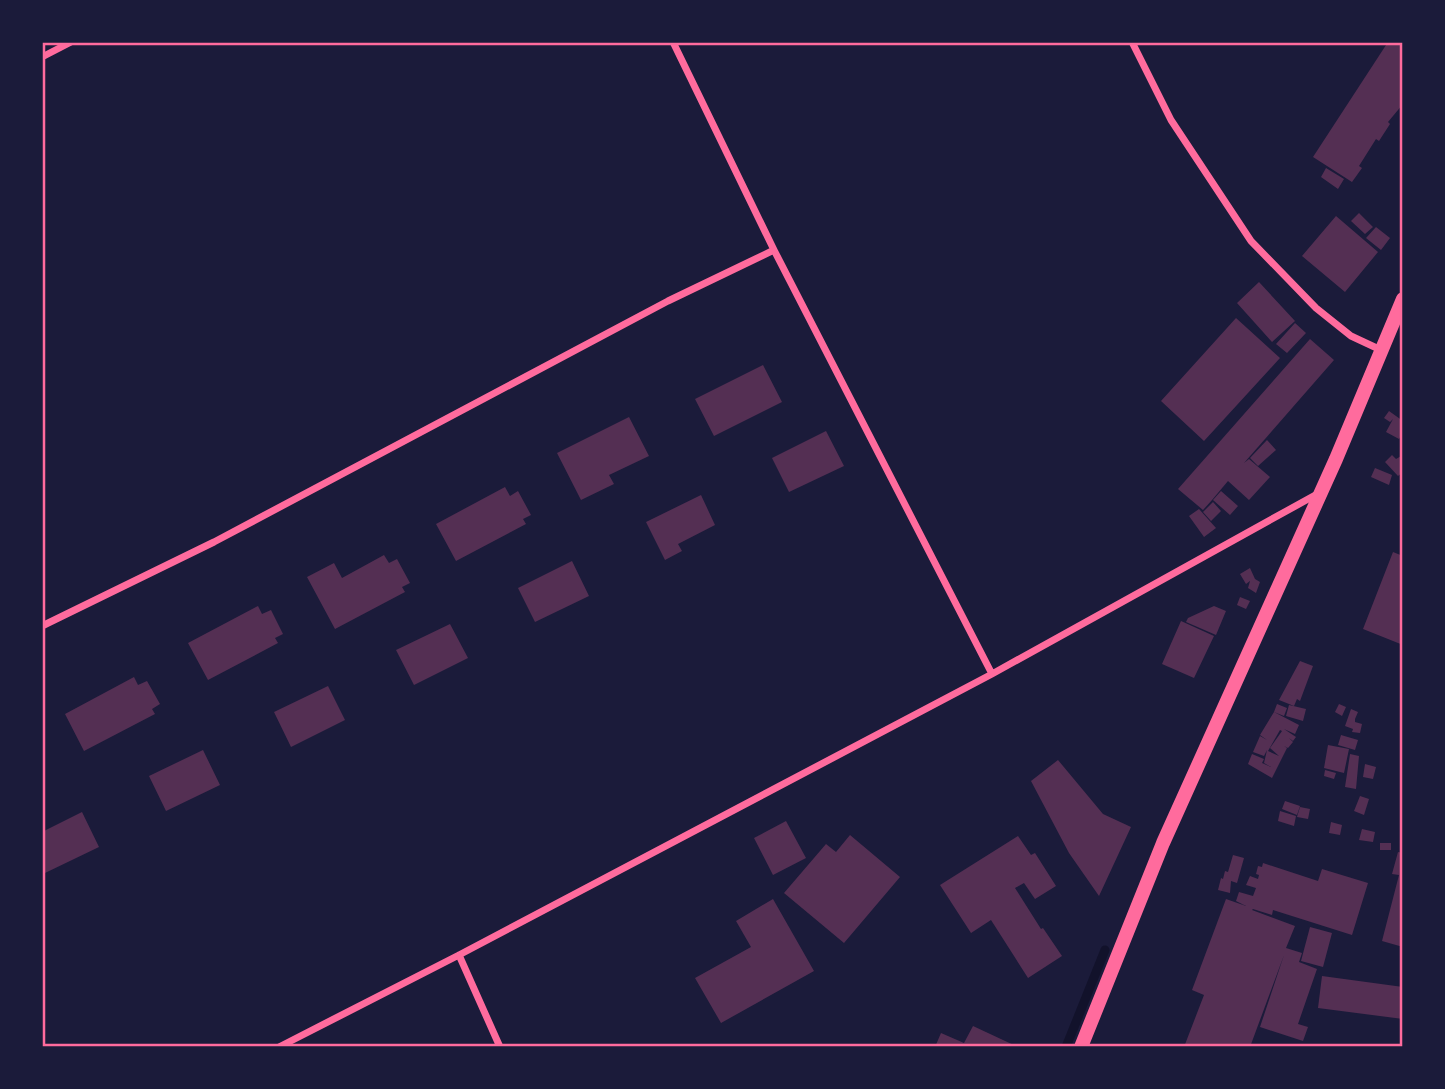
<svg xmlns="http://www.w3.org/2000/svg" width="1445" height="1089" font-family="'Titillium Web',sans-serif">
<rect width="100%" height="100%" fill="#1b1b3a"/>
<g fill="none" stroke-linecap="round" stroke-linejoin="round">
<!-- stream -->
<path stroke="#12122b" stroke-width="9" d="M 1066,1047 L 1105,950"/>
</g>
<!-- building -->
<path fill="#542f53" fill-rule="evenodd" d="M 1388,42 L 1403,42 L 1403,104 L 1388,122 L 1390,124 L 1379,141 L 1376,139 L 1359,166 L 1362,168 L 1352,182 L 1313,157 Z
M 1326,168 L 1344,179 L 1338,189 L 1321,177 Z
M 1359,213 L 1373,227 L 1365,234 L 1351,221 Z
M 1336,216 L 1378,252 L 1345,292 L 1302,256 Z
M 1376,227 L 1390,238 L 1381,250 L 1366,238 Z
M 1259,282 L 1295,321 L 1272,342 L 1237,303 Z
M 1236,318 L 1280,358 L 1204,441 L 1161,401 Z
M 1295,323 L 1306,333 L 1287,353 L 1276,344 Z
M 1310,339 L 1334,360 L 1244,463 L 1249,459 L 1270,477 L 1249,500 L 1228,481 L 1212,500 L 1208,496 L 1212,500 L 1203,510 L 1178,489 Z
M 763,365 L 782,402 L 714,436 L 695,399 Z
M 1389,411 L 1403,421 L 1403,432 L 1399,439 L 1386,432 L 1393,419 L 1390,422 L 1384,418 Z
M 629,417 L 649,456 L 609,475 L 614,484 L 581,500 L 557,453 Z
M 826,431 L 844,466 L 789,492 L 772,458 Z
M 1267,440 L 1276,450 L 1258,466 L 1250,458 Z
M 1392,455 L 1396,459 L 1403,455 L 1403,472 L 1398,476 L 1385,462 Z
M 1375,468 L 1392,475 L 1389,485 L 1371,477 Z
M 505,487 L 510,496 L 518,491 L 531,515 L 523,519 L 526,524 L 456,561 L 436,524 Z
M 1221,491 L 1238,506 L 1230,515 L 1213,500 Z
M 701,495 L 715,525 L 678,544 L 682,551 L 665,560 L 646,522 Z
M 1213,502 L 1221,511 L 1211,521 L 1203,512 Z
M 1199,509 L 1216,528 L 1204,537 L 1189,516 Z
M 1393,552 L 1403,556 L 1403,645 L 1363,629 Z
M 384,555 L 389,563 L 397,559 L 410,583 L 402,587 L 405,592 L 335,629 L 307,577 L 334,563 L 342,578 Z
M 572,561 L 589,596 L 535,622 L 518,588 Z
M 1250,568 L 1255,579 L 1260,582 L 1256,593 L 1248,588 L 1250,581 L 1246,584 L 1240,574 Z
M 1240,597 L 1250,601 L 1246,609 L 1237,605 Z
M 258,606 L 262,614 L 271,610 L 283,634 L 275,638 L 278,643 L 208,680 L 188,643 Z
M 1214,606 L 1226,611 L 1216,635 L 1186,622 L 1188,618 Z
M 1181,621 L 1214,636 L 1194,678 L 1162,664 Z
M 450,624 L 468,658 L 414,685 L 396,650 Z
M 1300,661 L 1313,666 L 1300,701 L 1297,699 L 1294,706 L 1279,700 Z
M 134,677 L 138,685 L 147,681 L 160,704 L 152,709 L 155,714 L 84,751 L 65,714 Z
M 328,686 L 345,720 L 291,747 L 274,712 Z
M 1277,704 L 1287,708 L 1284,716 L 1274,712 Z
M 1339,704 L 1346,707 L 1342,716 L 1335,712 Z
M 1289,705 L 1306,709 L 1303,721 L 1286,716 Z
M 1351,709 L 1358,712 L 1355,719 L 1355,722 L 1362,724 L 1360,733 L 1352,732 L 1353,729 L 1345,726 Z
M 1274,712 L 1299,725 L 1295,734 L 1284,729 L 1296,737 L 1293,741 L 1289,738 L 1293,742 L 1288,748 L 1284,746 L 1287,748 L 1272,778 L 1248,764 L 1252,754 L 1264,759 L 1262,763 L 1271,767 L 1264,763 L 1267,750 L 1264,756 L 1253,752 L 1260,736 L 1267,740 L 1260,735 ZM 1280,730 L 1282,731 L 1270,748 L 1279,756 L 1268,751 Z
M 1341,735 L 1358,740 L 1355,750 L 1338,745 Z
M 1328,745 L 1349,749 L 1344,773 L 1324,768 Z
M 203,750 L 220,785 L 166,811 L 149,776 Z
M 1350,754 L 1359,756 L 1356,789 L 1345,787 Z
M 1058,760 L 1103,814 L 1131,827 L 1099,896 L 1069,853 L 1031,781 Z
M 1365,764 L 1376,767 L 1373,779 L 1363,777 Z
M 1325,770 L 1336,773 L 1334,779 L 1324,776 Z
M 1360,796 L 1369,799 L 1364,815 L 1354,811 Z
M 1285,801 L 1300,806 L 1297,815 L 1282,809 Z
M 1300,807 L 1310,809 L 1308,819 L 1297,817 Z
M 1280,811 L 1296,816 L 1294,826 L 1278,821 Z
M 82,812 L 99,847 L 45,873 L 42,867 L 42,832 Z
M 786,821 L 806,858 L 773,875 L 754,838 Z
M 1331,822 L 1342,825 L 1340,835 L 1329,833 Z
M 1362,829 L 1375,832 L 1373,842 L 1359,840 Z
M 850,835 L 900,877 L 844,943 L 784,893 L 826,844 L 836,852 Z
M 1018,836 L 1031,855 L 1035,853 L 1056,886 L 1035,899 L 1024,883 L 1015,888 L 1041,929 L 1043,928 L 1062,956 L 1028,978 L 991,920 L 971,933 L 940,885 Z
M 1380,843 L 1391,843 L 1391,850 L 1380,850 Z
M 1398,852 L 1403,853 L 1403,947 L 1382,941 L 1399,875 L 1392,874 Z
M 1233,855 L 1244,858 L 1237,883 L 1231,881 L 1230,893 L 1218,890 L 1221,878 L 1223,879 L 1225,871 L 1228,872 Z
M 1263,863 L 1318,881 L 1322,869 L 1368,883 L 1352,935 L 1273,910 L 1272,915 L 1253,909 L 1252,910 L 1295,926 L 1286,948 L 1302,953 L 1299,962 L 1317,969 L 1298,1024 L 1308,1027 L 1303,1041 L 1260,1027 L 1284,955 L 1250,1047 L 1184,1047 L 1204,995 L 1192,990 L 1226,899 L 1246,906 L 1236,901 L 1239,892 L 1253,896 L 1256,888 L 1246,885 L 1250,876 L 1258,879 L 1259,875 L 1256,874 L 1258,866 L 1262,867 Z
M 773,899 L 814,971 L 721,1023 L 695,978 L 751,947 L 736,921 Z
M 1310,927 L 1332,933 L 1323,967 L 1301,961 Z
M 1322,976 L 1403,987 L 1403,1019 L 1318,1008 Z
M 973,1026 L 1018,1047 L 935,1047 L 941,1033 L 964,1043 Z"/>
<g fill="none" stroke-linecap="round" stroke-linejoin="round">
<!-- minor -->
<path stroke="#ff6b9d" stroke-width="7" d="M 673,42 L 774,250 L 992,674
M 1132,42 L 1171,120 L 1251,241 L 1316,308 L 1351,336 L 1381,350
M 42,57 L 71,42
M 42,626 L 214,542 L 668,301 L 774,250
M 459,955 L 500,1047
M 279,1047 L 459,955 L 992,674 L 1319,493"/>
<!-- secondary -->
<path stroke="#ff6b9d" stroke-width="14" d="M 1081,1047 L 1163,843 L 1336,459 L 1403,299"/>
</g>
<!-- border -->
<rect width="1445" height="1089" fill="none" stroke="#1b1b3a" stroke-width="88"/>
<rect x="44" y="44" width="1357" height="1001" fill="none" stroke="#ff6b9d" stroke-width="2.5"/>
</svg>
